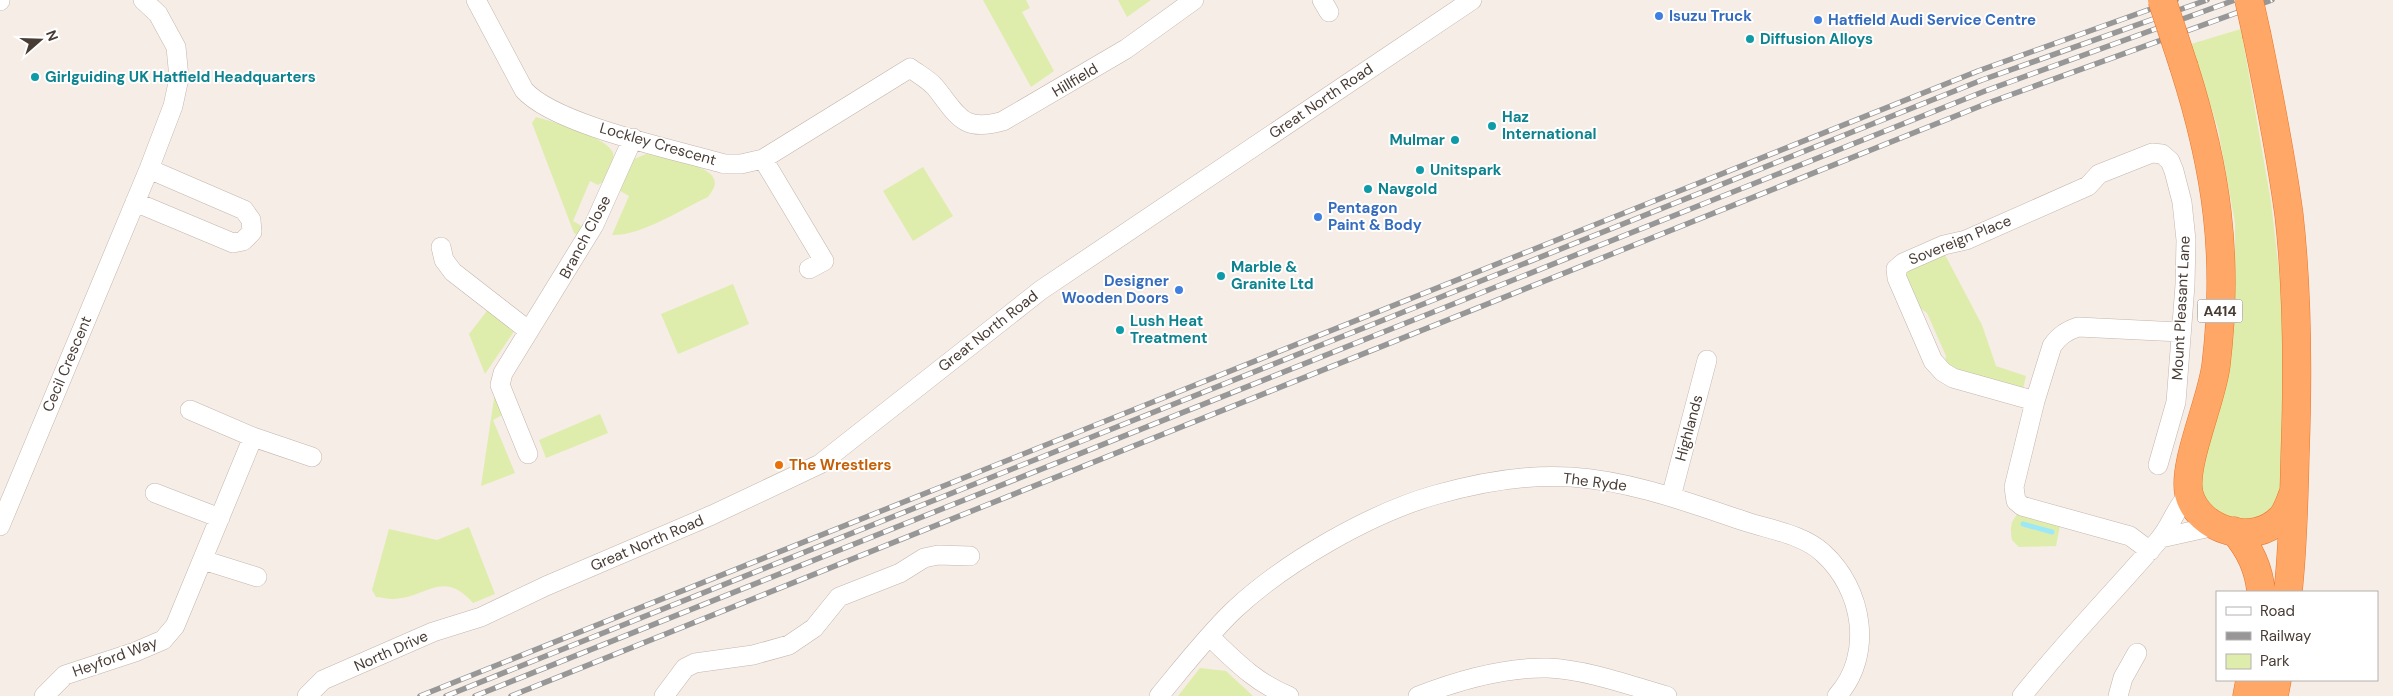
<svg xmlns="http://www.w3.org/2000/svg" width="2393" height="696" font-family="'DM Sans',sans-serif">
<rect width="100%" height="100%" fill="#f5ede6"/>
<!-- green -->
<path fill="#dfedac" d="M 983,0 L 1026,0 L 1030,8 L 1022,12 L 1054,71 L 1031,87 Z
M 1118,0 L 1151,0 L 1127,17 Z
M 2241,29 L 2271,202 L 2283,306 L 2286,376 L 2281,489 L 2271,512 L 2258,520 L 2224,519 L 2202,497 L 2199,473 L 2204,449 L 2219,414 L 2229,359 L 2235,290 L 2235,223 L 2218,129 L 2191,44 Z
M 536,117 C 551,121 609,138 613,153 C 615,162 607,174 603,182 L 598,185 L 590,181 L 573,221 L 580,225 L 582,230 L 580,237 L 574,233 L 532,123 Z
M 646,154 C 661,157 710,165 714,179 C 717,186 711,192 708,197 C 680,210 641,236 612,235 L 629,196 L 617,189 L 632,160 Z
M 923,167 L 953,216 L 913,241 L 883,191 Z
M 1944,253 L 1982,325 L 1996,366 L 2026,376 L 2023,389 L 1954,369 L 1945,363 L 1946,356 L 1927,313 L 1917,306 L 1903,276 L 1906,267 Z
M 733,284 L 749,324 L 678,354 L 661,314 Z
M 490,307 L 517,327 L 485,374 L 469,334 Z
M 495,392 L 504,414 L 493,420 L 515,473 L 481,486 Z
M 600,414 L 608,433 L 546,458 L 539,440 Z
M 2019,513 L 2060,526 L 2056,546 L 2019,547 L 2012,540 C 2010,528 2010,521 2019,513 Z
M 469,527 L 495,594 L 473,603 C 442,568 426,599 392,599 C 387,599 381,597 376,597 L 372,590 L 389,529 L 437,540 Z
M 1200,668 L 1226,671 L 1253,696 L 1178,696 Z"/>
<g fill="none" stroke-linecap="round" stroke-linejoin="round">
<!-- stream -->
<path stroke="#9de8f7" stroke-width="5" d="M 2023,524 L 2052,532"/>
<!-- minor casing -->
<g stroke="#c4b5ab" stroke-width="20">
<path id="minor" d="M 476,0 L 524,90 C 555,125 676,150 725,164 L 741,164 L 763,159 L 910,68 C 918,74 928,79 935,87 C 958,115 962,133 1003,121 L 1126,49 L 1194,0
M 1322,0 L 1329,12
M 0,1 L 0,0
M 763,159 L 824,261 L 809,269
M 135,202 L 233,243 L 243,241 L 252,232 L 251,220 L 244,210 L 149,169
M 441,247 L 444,260 L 453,272 L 529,331
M 2035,401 L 1953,378 L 1943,372 L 1933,361 L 1897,278 L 1896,269 L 1903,263 L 1944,245 L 1966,240 L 2088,186 L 2099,174 L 2152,153 L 2162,154 L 2170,161 L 2174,171 L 2182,202 L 2186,240 L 2185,285 L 2176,402 L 2158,465
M 190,410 L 253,437
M 528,454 L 500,385 L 503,373 L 594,225 L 633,138
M 155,493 L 220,518
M 1671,497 L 1707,360
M 0,526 L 149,169 L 173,106 L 179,78 L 176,47 L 158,14 L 143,0
M 2161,538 L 2215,526
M 2150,551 L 2130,536 L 2022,506 L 2016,501 L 2014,487 L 2035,401 L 2052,346 C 2059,336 2066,331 2078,327 L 2180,332
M 203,560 L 257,577
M 1210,637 C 1235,661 1256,683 1289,696
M 44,696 L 65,675 L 135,652 L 163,640 L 175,626 L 253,437 L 312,457
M 307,696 L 323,680 L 433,632 L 481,617 L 546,586 L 712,515 L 820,464 L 1041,290 L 1472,0
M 664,696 L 685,668 L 695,663 L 753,655 L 789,645 L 814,628 L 839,597 L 900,573 L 924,558 L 938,555 L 970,556
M 1159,696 C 1183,667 1207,636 1234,610 C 1284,563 1369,514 1435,495 C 1477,483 1527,474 1571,477 C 1632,481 1690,503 1747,522 C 1772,530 1804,535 1823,553 C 1863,589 1874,655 1837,696
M 1418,696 C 1459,680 1503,667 1548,668 C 1589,670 1628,685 1667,696
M 2022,696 C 2065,642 2113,593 2158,541 C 2171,527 2175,508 2189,494
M 2118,696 L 2123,678 L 2137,653"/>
</g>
<!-- highway casing -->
<g stroke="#eb752a" stroke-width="29">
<path id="highway" d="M 2257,36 C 2269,95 2281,155 2289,215 C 2298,295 2298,376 2295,456 C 2294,502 2293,547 2288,592
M 2184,67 C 2217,170 2229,257 2216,365 C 2212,400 2182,465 2189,494 C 2199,531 2254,547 2281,518 C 2287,512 2291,499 2294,491
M 2234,531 C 2250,549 2259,569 2261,592
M 2247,696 L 2250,680
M 2274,696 L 2277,680"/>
</g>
<!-- minor -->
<use href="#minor" stroke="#fff" stroke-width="19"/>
<!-- highway -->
<use href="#highway" stroke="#ffa767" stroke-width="28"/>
<!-- rail casing -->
<g stroke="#979797" stroke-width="5.5">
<path id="rail" d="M 420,696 L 1978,71 L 2176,0
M 446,696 L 1982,80 L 2207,0
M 475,696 L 1985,91 L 2235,0
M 511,696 L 1988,103 L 2272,0"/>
</g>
<!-- rail -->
<use href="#rail" stroke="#fff" stroke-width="4" stroke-dasharray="11" stroke-linecap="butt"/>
<!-- highway-bridge casing -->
<g stroke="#eb752a" stroke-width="29" stroke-linecap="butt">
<path id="highway-bridge" d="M 2162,0 L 2184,67
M 2249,0 L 2257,36"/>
</g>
<!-- highway-bridge -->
<use href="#highway-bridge" stroke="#ffa767" stroke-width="28"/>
</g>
<!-- markers -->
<g fill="#3f7fe0" stroke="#fff" stroke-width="2">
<circle cx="1659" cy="16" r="5"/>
<circle cx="1818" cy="20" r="5"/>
<circle cx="1318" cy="217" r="5"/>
<circle cx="1179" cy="290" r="5"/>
</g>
<g fill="#0f9aa8" stroke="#fff" stroke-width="2">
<circle cx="1750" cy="39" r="5"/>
<circle cx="35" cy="77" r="5"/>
<circle cx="1492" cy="126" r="5"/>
<circle cx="1455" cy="140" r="5"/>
<circle cx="1420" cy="170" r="5"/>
<circle cx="1368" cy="189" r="5"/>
<circle cx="1221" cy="276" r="5"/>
<circle cx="1120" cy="330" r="5"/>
</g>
<circle fill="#e8710a" stroke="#fff" stroke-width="2" cx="779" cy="465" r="5"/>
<g text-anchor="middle" stroke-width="4" stroke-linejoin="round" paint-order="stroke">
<!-- shield labels -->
<rect fill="#fff" stroke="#7f7672" stroke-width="1" x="2197.5" y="299.5" width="45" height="23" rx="4"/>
<g font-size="14" font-weight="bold" fill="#483c35">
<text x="2220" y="316">A414</text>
</g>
<!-- shop labels -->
<g font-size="15" font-weight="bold" fill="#366cbe" stroke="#fff" text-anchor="start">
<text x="1669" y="21">Isuzu Truck</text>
<text x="1828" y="25">Hatfield Audi Service Centre</text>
<text x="1328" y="213">Pentagon<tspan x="1328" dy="17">Paint &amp; Body</tspan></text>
<text x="1169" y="286" text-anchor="end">Designer<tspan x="1169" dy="17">Wooden Doors</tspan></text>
</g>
<!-- culture labels -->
<g font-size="15" font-weight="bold" fill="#0d838f" stroke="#fff" text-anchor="start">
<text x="1760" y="44">Diffusion Alloys</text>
<text x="45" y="82">Girlguiding UK Hatfield Headquarters</text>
<text x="1502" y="122">Haz<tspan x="1502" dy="17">International</tspan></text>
<text x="1445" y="145" text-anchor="end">Mulmar</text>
<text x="1430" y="175">Unitspark</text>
<text x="1378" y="194">Navgold</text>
<text x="1231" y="272">Marble &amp;<tspan x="1231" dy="17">Granite Ltd</tspan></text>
<text x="1130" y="326">Lush Heat<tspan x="1130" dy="17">Treatment</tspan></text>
</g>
<!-- street labels -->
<g font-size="15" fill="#483c35" stroke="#fff">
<text transform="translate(1075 80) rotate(-31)" y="5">Hillfield</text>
<text transform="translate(1321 101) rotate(-34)" y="5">Great North Road</text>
<text transform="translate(658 144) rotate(16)" y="5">Lockley Crescent</text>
<text transform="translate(585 237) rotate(-62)" y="5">Branch Close</text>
<text transform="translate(1960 240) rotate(-22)" y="5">Sovereign Place</text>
<text transform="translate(2181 308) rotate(-87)" y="5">Mount Pleasant Lane</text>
<text transform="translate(988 331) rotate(-38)" y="5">Great North Road</text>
<text transform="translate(67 364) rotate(-67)" y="5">Cecil Crescent</text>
<text transform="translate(1689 428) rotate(-75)" y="5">Highlands</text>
<text transform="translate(1595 482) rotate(7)" y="5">The Ryde</text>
<text transform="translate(647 543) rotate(-23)" y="5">Great North Road</text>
<text transform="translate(391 651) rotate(-24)" y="5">North Drive</text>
<text transform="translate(115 657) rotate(-20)" y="5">Heyford Way</text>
</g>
<!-- food labels -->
<g font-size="15" font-weight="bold" fill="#c56008" stroke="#fff" text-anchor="start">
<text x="789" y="470">The Wrestlers</text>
</g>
</g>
<!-- legend -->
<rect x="2216" y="591" width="162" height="90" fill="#ffffff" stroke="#b6b1ae"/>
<rect x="2226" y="607" width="25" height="8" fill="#ffffff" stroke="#b6b1ae"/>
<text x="2260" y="616" font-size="15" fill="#483c35">Road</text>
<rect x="2226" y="632" width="25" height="8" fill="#979797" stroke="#b6b1ae"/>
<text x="2260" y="641" font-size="15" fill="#483c35">Railway</text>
<rect x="2226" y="654" width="25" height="15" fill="#dfedac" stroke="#b6b1ae"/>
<text x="2260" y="666" font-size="15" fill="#483c35">Park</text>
<!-- north arrow -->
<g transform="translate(40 40) rotate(70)" stroke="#ffffff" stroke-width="4" paint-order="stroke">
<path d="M0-4L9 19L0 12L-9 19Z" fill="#483c35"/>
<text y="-8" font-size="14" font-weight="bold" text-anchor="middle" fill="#483c35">N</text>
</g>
</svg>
